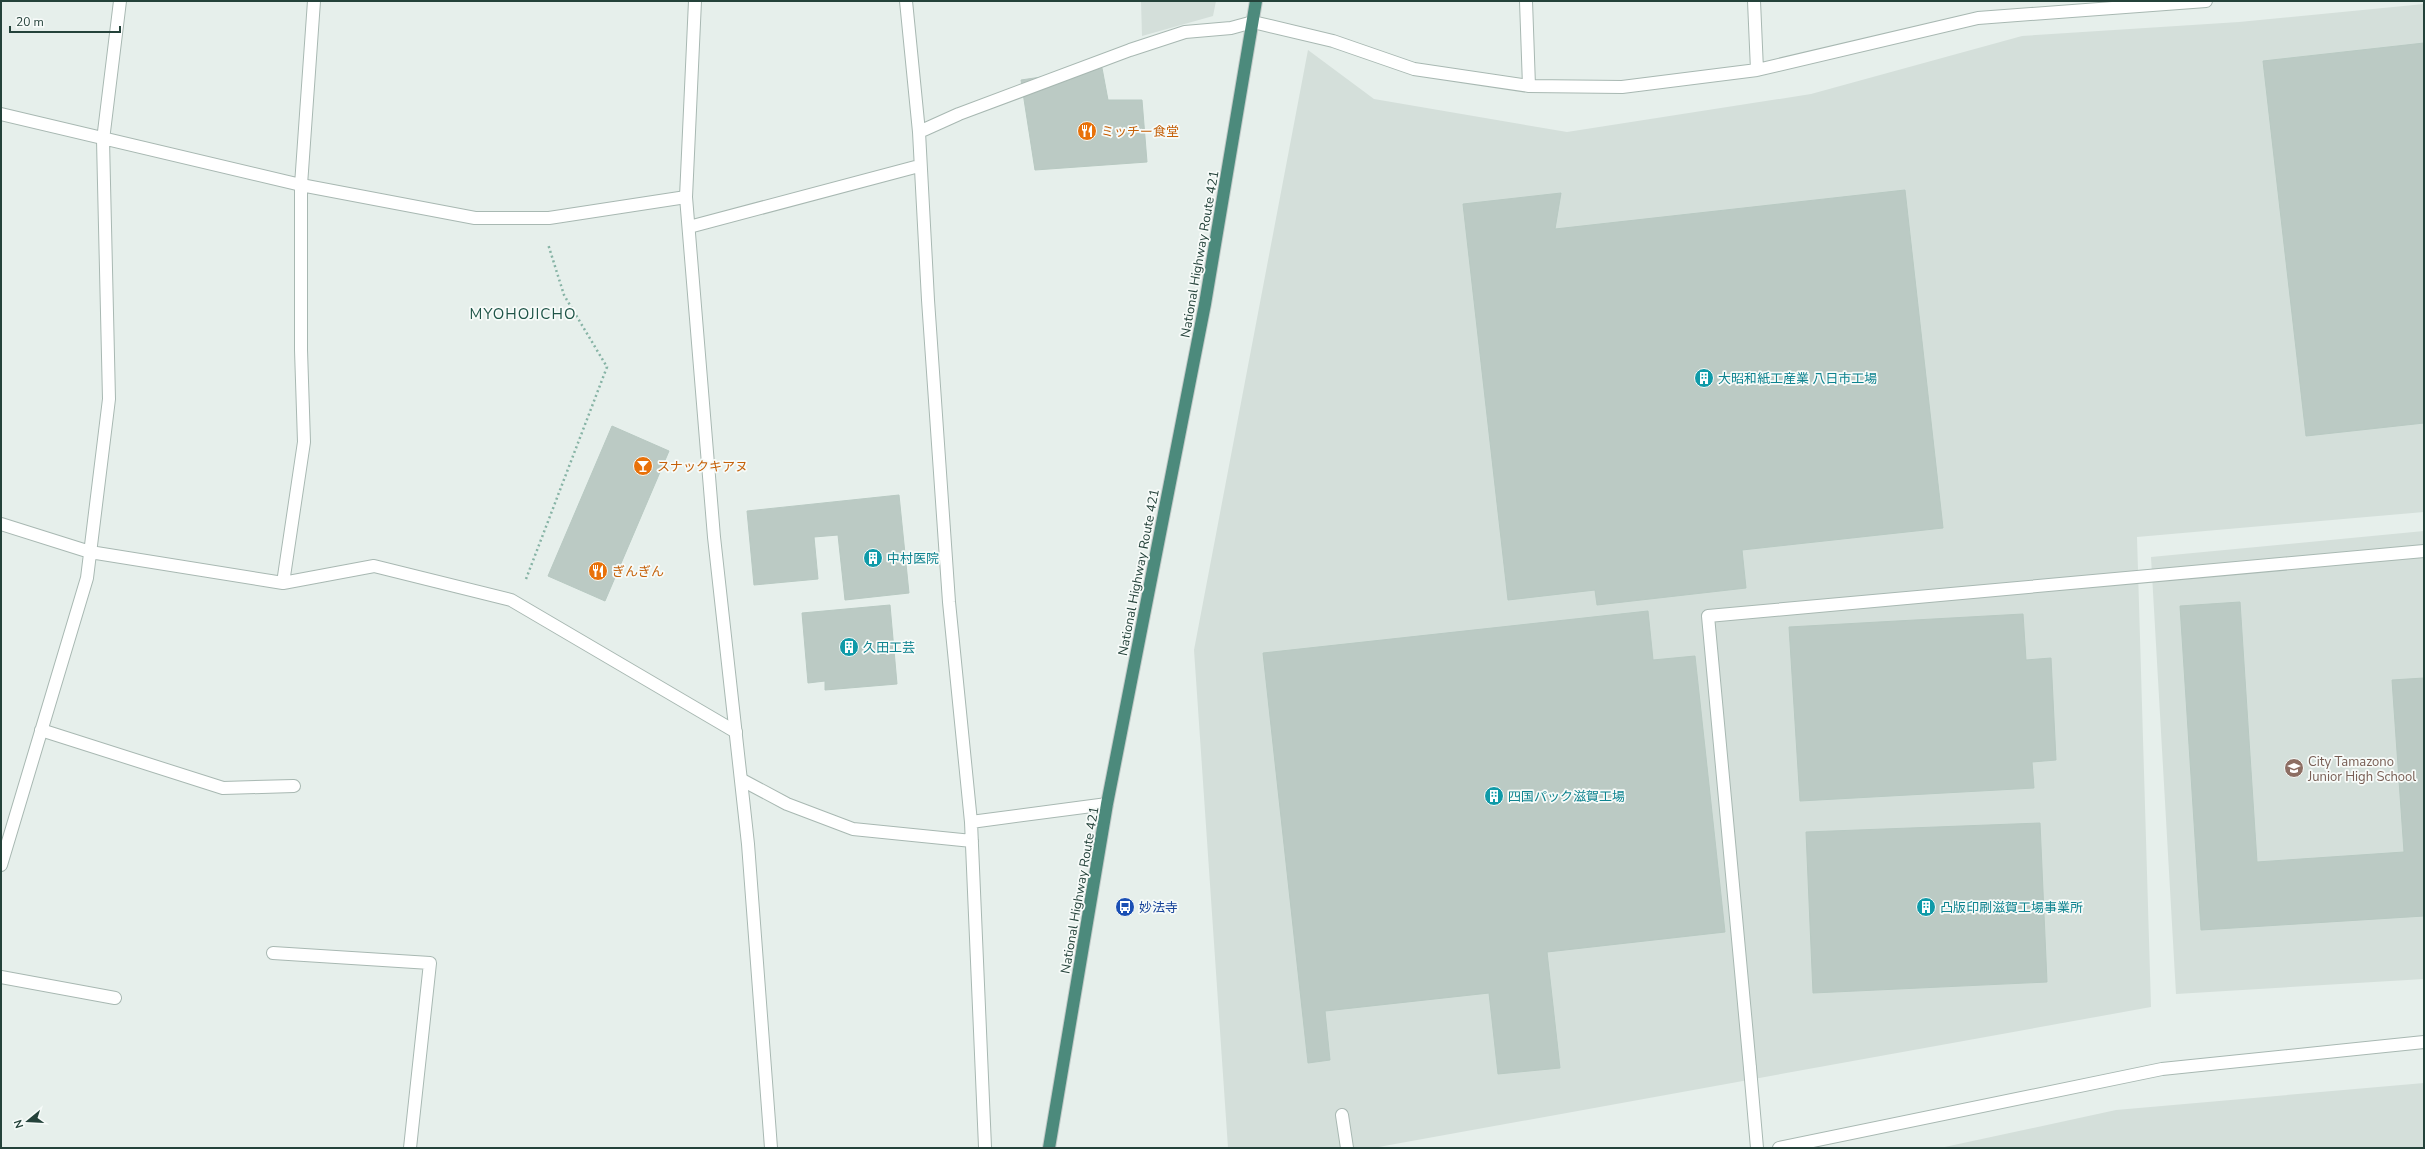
<svg xmlns="http://www.w3.org/2000/svg" width="2425" height="1149" font-family="'Nunito Sans','Noto Sans JP',sans-serif">
<rect width="100%" height="100%" fill="#e6efeb"/>
<!-- built -->
<path fill="#d4dfda" d="M 1141,1 L 1216,1 L 1213,16 L 1142,36 Z
M 2424,4 L 2424,512 L 2137,537 L 2151,1007 L 1373,1148 L 1228,1148 L 1194,650 L 1308,50 L 1374,99 L 1567,132 L 1811,94 L 2022,36 L 2239,22 Z
M 2424,531 L 2424,979 L 2176,994 L 2151,557 Z
M 2424,1083 L 2424,1148 L 1940,1148 L 2116,1110 Z"/>
<!-- building -->
<path fill="#bbcac4" stroke="#b8c9c2" d="M 2424,43 L 2424,423 L 2306,436 L 2263,61 Z
M 1102,68 L 1108,100 L 1142,100 L 1147,162 L 1035,170 L 1021,80 Z
M 1905,190 L 1943,528 L 1742,550 L 1746,588 L 1597,605 L 1595,590 L 1508,600 L 1463,204 L 1561,193 L 1555,229 Z
M 612,426 L 669,451 L 605,601 L 548,576 Z
M 899,495 L 909,593 L 845,600 L 838,535 L 814,537 L 818,579 L 754,585 L 747,511 Z
M 2240,602 L 2257,862 L 2404,852 L 2392,680 L 2424,678 L 2424,916 L 2201,930 L 2180,606 Z
M 890,605 L 897,684 L 825,690 L 825,681 L 808,683 L 802,613 Z
M 1648,611 L 1653,660 L 1695,656 L 1725,932 L 1547,952 L 1560,1068 L 1498,1074 L 1489,993 L 1325,1011 L 1330,1060 L 1308,1063 L 1263,653 Z
M 2023,614 L 2026,660 L 2051,658 L 2056,760 L 2032,762 L 2034,788 L 1800,801 L 1789,627 Z
M 2040,823 L 2047,982 L 1813,993 L 1806,832 Z"/>
<g fill="none" stroke-linecap="round" stroke-linejoin="round">
<!-- service casing -->
<g stroke="#a8b8b2" stroke-width="14">
<path id="service" d="M 1750,1068 L 1708,616 L 2424,551"/>
</g>
<!-- minor casing -->
<g stroke="#a8b8b2" stroke-width="14">
<path id="minor" d="M 906,1 L 919,132 L 928,300 L 949,602 L 971,822 L 985,1147
M 1526,1 L 1529,86
M 1754,1 L 1757,70
M 1,114 L 301,185 L 475,218 L 549,218 L 686,197
M 919,132 L 959,114 L 1130,50 L 1185,32 L 1231,28 L 1253,22 L 1333,41 L 1414,69 L 1529,86 L 1622,87 L 1757,70 L 1978,18 L 2206,1
M 689,227 L 919,166
M 1,524 L 90,552 L 283,583 L 374,566 L 511,600 L 736,732
M 283,583 L 304,442 L 301,350 L 301,185 L 314,1
M 41,730 L 223,788 L 294,786
M 742,780 L 787,804 L 853,829 L 972,841
M 971,822 L 1107,804
M 1,865 L 87,578 L 109,399 L 103,140 L 120,1
M 273,953 L 430,963 L 410,1148
M 1,977 L 115,998
M 1750,1068 L 1757,1148
M 1342,1115 L 1347,1148"/>
</g>
<!-- tertiary casing -->
<g stroke="#a8b8b2" stroke-width="14">
<path id="tertiary" d="M 695,1 L 686,197 L 714,537 L 748,844 L 771,1148
M 1779,1148 L 2162,1069 L 2424,1042"/>
</g>
<!-- trunk casing -->
<g stroke="#c2cac8" stroke-width="14">
<path id="trunk" d="M 1049,1148 L 1107,804 L 1205,304 L 1256,1"/>
</g>
<!-- path -->
<path stroke="#86b3a5" stroke-width="2.5" stroke-dasharray="2 3" stroke-linecap="butt" d="M 526,579 L 607,367 L 564,295 L 548,244"/>
<!-- service -->
<use href="#service" stroke="#fff" stroke-width="12"/>
<!-- minor -->
<use href="#minor" stroke="#fff" stroke-width="12"/>
<!-- tertiary -->
<use href="#tertiary" stroke="#fff" stroke-width="12"/>
<!-- trunk -->
<use href="#trunk" stroke="#4c8a7c" stroke-width="12"/>
</g>
<!-- icons -->
<defs>
<g id="restaurant-disc" transform="scale(1)"><circle r="9.5" fill="#e8710a" stroke="#f7fbf9"/><path d="M-5-6h1v4h1v-4h1v4h1v-4h1v5L-1.5 .5V6h-2V.5L-5-1ZM5-6V6H3V1.5H1.5Q1.5-4 5-6Z" fill="#fff"/></g>
<g id="building-disc" transform="scale(1)"><circle r="9.5" fill="#0f9aa8" stroke="#f7fbf9"/><path d="M-4-6H4V6H1V3H-1V6H-4ZM-2.5-4.3h1.7v1.8h-1.7ZM.8-4.3h1.7v1.8H.8ZM-2.5-1h1.7V.8h-1.7ZM.8-1h1.7V.8H.8Z" fill="#fff"/></g>
<g id="bar-disc" transform="scale(1)"><circle r="9.5" fill="#e8710a" stroke="#f7fbf9"/><path d="M-6-5H6L.8 .8V4.5H3.5V6h-7V4.5H-.8V.8Z" fill="#fff"/></g>
<g id="school-disc" transform="scale(1)"><circle r="9.5" fill="#8d6e63" stroke="#f7fbf9"/><path d="M0-5L7-2L0 1L-7-2ZM-4 1L0 2.5L4 1V4Q0 6-4 4Z" fill="#fff"/></g>
<g id="bus-disc" transform="scale(1)"><circle r="9.5" fill="#1a4fb4" stroke="#f7fbf9"/><path d="M-5-6H5V4H4V6H2V4H-2V6H-4V4H-5ZM-3.5-4V0h7V-4ZM-3.5 1.2v1.5H-2V1.2ZM2 1.2v1.5H3.5V1.2Z" fill="#fff"/></g>
</defs>
<g fill-rule="evenodd">
<use href="#restaurant-disc" x="1087" y="131"/>
<use href="#building-disc" x="1704" y="378"/>
<use href="#bar-disc" x="643" y="466"/>
<use href="#building-disc" x="873" y="558"/>
<use href="#restaurant-disc" x="598" y="571"/>
<use href="#building-disc" x="849" y="647"/>
<use href="#school-disc" x="2294" y="768"/>
<use href="#building-disc" x="1494" y="796"/>
<use href="#bus-disc" x="1125" y="907"/>
<use href="#building-disc" x="1926" y="907"/>
</g>
<g text-anchor="middle" stroke-width="3.5" stroke-linejoin="round" paint-order="stroke">
<!-- food labels -->
<g font-size="13" fill="#c56008" stroke="#f7fbf9" text-anchor="start">
<text x="1101" y="136">ミッチー食堂</text>
<text x="657" y="471">スナックキアヌ</text>
<text x="612" y="576">ぎんぎん</text>
</g>
<!-- street labels -->
<g font-size="13" fill="#24423a" stroke="#f7fbf9">
<text transform="translate(1199 254) rotate(-80)" y="5">National Highway Route 421</text>
<text transform="translate(1138 572) rotate(-79)" y="5">National Highway Route 421</text>
<text transform="translate(1079 890) rotate(-80)" y="5">National Highway Route 421</text>
</g>
<!-- culture labels -->
<g font-size="13" fill="#0d838f" stroke="#f7fbf9" text-anchor="start">
<text x="1718" y="383">大昭和紙工産業 八日市工場</text>
<text x="887" y="563">中村医院</text>
<text x="863" y="652">久田工芸</text>
<text x="1508" y="801">四国パック滋賀工場</text>
<text x="1940" y="912">凸版印刷滋賀工場事業所</text>
</g>
<!-- education labels -->
<g font-size="13" fill="#785e54" stroke="#f7fbf9" text-anchor="start">
<text x="2308" y="766">City Tamazono<tspan x="2308" dy="15">Junior High School</tspan></text>
</g>
<!-- transit labels -->
<g font-size="13" fill="#164399" stroke="#f7fbf9" text-anchor="start">
<text x="1139" y="912">妙法寺</text>
</g>
<!-- quarter labels -->
<g font-size="15" letter-spacing="1" fill="#1f5548" stroke="#f7fbf9">
<text x="523" y="319">MYOHOJICHO</text>
</g>
</g>
<!-- border -->
<rect width="2425" height="1149" fill="none" stroke="#24423a" stroke-width="4"/>
<!-- north arrow -->
<g transform="translate(28 1121) rotate(252)" stroke="#f7fbf9" stroke-width="3" paint-order="stroke">
<path d="M0-3L7 15L0 10L-7 15Z" fill="#24423a"/>
<text y="-6" font-size="11" font-weight="bold" text-anchor="middle" fill="#24423a">N</text>
</g>
<!-- scale -->
<path d="M10 26v6h110v-6" fill="none" stroke="#24423a" stroke-width="2"/>
<text x="16" y="26" font-size="12" fill="#24423a" stroke="#f7fbf9" stroke-width="3" paint-order="stroke">20 m</text>
</svg>
